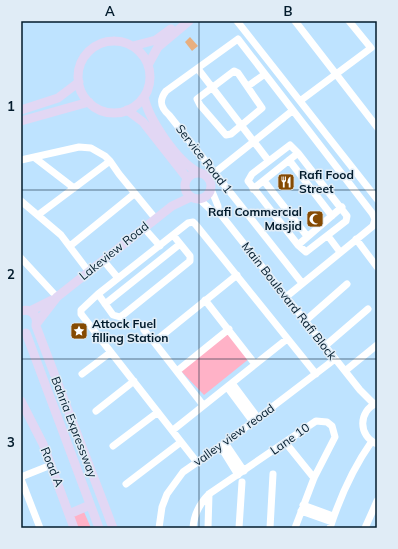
<svg xmlns="http://www.w3.org/2000/svg" width="398" height="549" font-family="Mulish,sans-serif">
<rect width="100%" height="100%" fill="#bee3ff"/>
<!-- green -->
<path fill="#ffb2c7" d="M 229,331 L 250,358 L 204,395 L 180,370 Z
M 84,512 L 91,528 L 75,528 L 72,516 Z"/>
<!-- building -->
<path fill="#e8af7f" d="M 190,37 L 198,46 L 192,51 L 185,42 Z"/>
<g fill="none" stroke-linecap="round" stroke-linejoin="round">
<!-- minor -->
<path stroke="#fff" stroke-width="7" d="M 237,21 L 377,199
M 295,21 L 377,127
M 198,69 L 268,160
M 234,71 L 238,73 L 262,108 L 231,134 L 226,135 L 200,105 L 197,99 Z
M 248,86 L 265,74
M 300,101 L 371,48 L 349,21
M 290,145 L 298,153 L 347,216 L 346,221 L 306,252 L 298,245 L 248,181 L 252,174 Z
M 35,158 L 74,188
M 21,160 L 79,147 L 91,148 L 105,156 L 110,161 L 119,174 L 155,218
M 289,160 L 332,216
M 208,178 L 292,111
M 264,181 L 307,236
M 211,189 L 218,206 L 218,211
M 253,189 L 298,153
M 199,199 L 212,211 L 218,211
M 21,201 L 61,235 L 89,272
M 218,211 L 360,390 L 374,404
M 38,215 L 110,161
M 144,228 L 160,246
M 328,236 L 340,252
M 356,239 L 377,267
M 298,245 L 342,207
M 70,246 L 134,194
M 21,258 L 57,297
M 103,260 L 118,278
M 98,294 L 113,315 L 120,317 L 123,315 L 190,261 L 190,256 L 173,235
M 286,297 L 373,226 L 375,219 L 372,213 L 238,39 L 166,91 C 159,100 160,107 169,115 L 302,283
M 205,300 L 255,364
M 105,304 L 180,244
M 305,321 L 347,284
M 144,330 L 154,342
M 325,346 L 368,309
M 177,371 L 229,329
M 345,371 L 377,345
M 82,374 L 111,352
M 232,383 L 258,418
M 227,387 L 253,422
M 377,403 C 358,411 358,436 377,444
M 203,405 L 154,342 L 237,275
M 96,411 L 134,381
M 173,430 L 287,339
M 285,442 L 314,478
M 225,443 L 244,471
M 113,446 L 158,412
M 220,446 L 238,475
M 196,461 L 81,314 L 81,310 L 98,294 L 188,223 L 193,222 L 196,225 L 316,374
M 21,477 L 51,465
M 21,479 L 40,528
M 126,484 L 181,442
M 303,505 L 333,516
M 301,511 L 332,522
M 159,528 L 162,507 L 167,494 L 183,472 L 225,443 L 335,359
M 193,528 C 194,514 199,504 209,494 L 316,421 L 327,422 L 332,426 L 335,437 L 314,478 L 295,528
M 208,528 L 209,494
M 239,528 L 242,482
M 270,528 L 273,474
M 330,528 C 340,497 353,468 372,441
M 365,528 L 377,501"/>
<!-- major -->
<path stroke="#e2d7f4" stroke-width="9" d="M78 77a36 36 0 1 1 72 0a36 36 0 1 1-72 0Z
M 133,46 L 156,40 L 171,29
M 148,65 L 158,47 L 189,21
M 144,97 C 149,120 177,161 198,172
M 21,110 L 58,98 L 79,82
M 127,110 L 143,122 L 187,178
M 21,121 L 89,102
M185 186a13 13 0 1 1 26 0a13 13 0 1 1-26 0Z
M 21,311 C 31,308 38,315 36,325
M 30,311 L 52,300
M 37,323 L 57,297 L 172,206 L 191,197
M 36,326 L 113,528
M 26,333 L 99,528
M 21,401 L 43,444 L 74,528
M 69,514 L 90,505"/>
</g>
<!-- grid -->
<path fill="none" stroke="#021b2c" stroke-width="1" stroke-opacity="0.55" d="M 199,21 L 199,528M 21,190 L 377,190M 21,359 L 377,359"/>
<!-- icons -->
<defs>
<g id="restaurant-square" transform="scale(0.9)"><rect x="-9" y="-9" width="18" height="18" rx="4" fill="#854a02" stroke="#e0ecf6"/><path d="M-5-6h1v4h1v-4h1v4h1v-4h1v5L-1.5 .5V6h-2V.5L-5-1ZM5-6V6H3V1.5H1.5Q1.5-4 5-6Z" fill="#fff"/></g>
<g id="mosque-square" transform="scale(0.9)"><rect x="-9" y="-9" width="18" height="18" rx="4" fill="#854a02" stroke="#e0ecf6"/><path d="M3.5-4.9A6 6 0 1 0 3.5 4.9A5 5 0 1 1 3.5-4.9Z" fill="#fff"/></g>
<g id="sight-square" transform="scale(0.9)"><rect x="-9" y="-9" width="18" height="18" rx="4" fill="#854a02" stroke="#e0ecf6"/><path d="M0-6L1.8-2.2L6-1.7L2.9 1.2L3.7 5.4L0 3.3L-3.7 5.4L-2.9 1.2L-6-1.7L-1.8-2.2Z" fill="#fff"/></g>
</defs>
<g fill-rule="evenodd">
<use href="#restaurant-square" x="286" y="182"/>
<use href="#mosque-square" x="315" y="219"/>
<use href="#sight-square" x="79" y="331"/>
</g>
<g text-anchor="middle" stroke-width="3" stroke-linejoin="round" paint-order="stroke">
<!-- street labels -->
<g font-size="12" fill="#021b2c" stroke="#e0ecf6">
<text transform="translate(204 159) rotate(52)" y="4">Service Road 1</text>
<text transform="translate(114 251) rotate(-39)" y="4">Lakeview Road</text>
<text transform="translate(289 301) rotate(52)" y="4">Main Boulevard Rafi Block</text>
<text transform="translate(74 427) rotate(69)" y="4">Bahria Expressway</text>
<text transform="translate(234 435) rotate(-36)" y="4">valley view reoad</text>
<text transform="translate(290 439) rotate(-35)" y="4">Lane 10</text>
<text transform="translate(52 467) rotate(68)" y="4">Road A</text>
</g>
<!-- poi labels -->
<g font-size="12" font-weight="bold" fill="#021b2c" stroke="#e0ecf6" text-anchor="start">
<text x="299" y="179">Rafi Food<tspan x="299" dy="14">Street</tspan></text>
<text x="302" y="216" text-anchor="end">Rafi Commercial<tspan x="302" dy="14">Masjid</tspan></text>
<text x="92" y="328">Attock Fuel<tspan x="92" dy="14">filling Station</tspan></text>
</g>
</g>
<!-- border -->
<rect width="398" height="549" fill="none" stroke="#e0ecf6" stroke-width="44"/>
<rect x="22" y="22" width="354" height="505" fill="none" stroke="#021b2c" stroke-width="1.5"/>
<g font-size="13" text-anchor="middle" font-weight="bold" fill="#021b2c">
<text x="110" y="16">A</text>
<text x="288" y="16">B</text>
<text x="11" y="111">1</text>
<text x="11" y="279">2</text>
<text x="11" y="447">3</text>
</g>
</svg>
